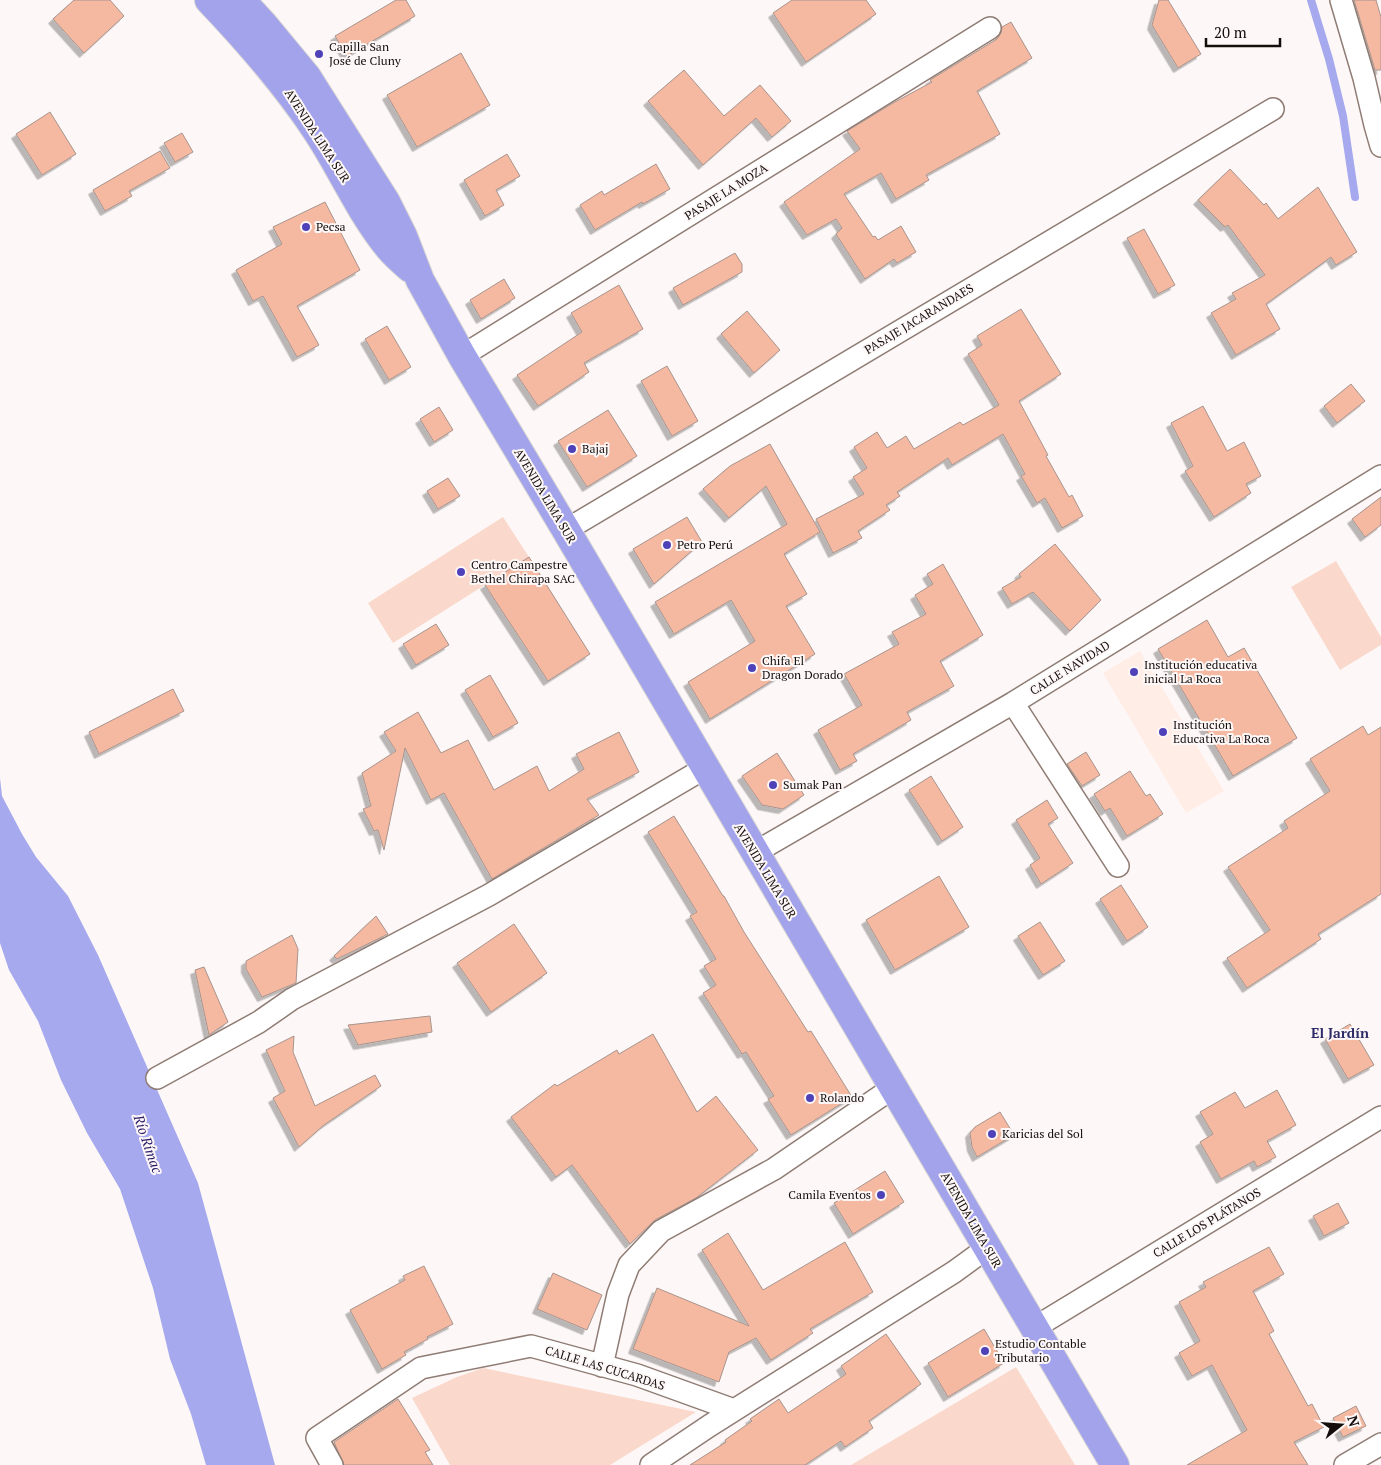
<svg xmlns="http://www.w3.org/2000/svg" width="1381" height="1465" font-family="'PT Serif',serif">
<defs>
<filter id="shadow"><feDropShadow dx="-4.5" dy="4.5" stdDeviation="0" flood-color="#0004"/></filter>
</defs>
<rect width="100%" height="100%" fill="#fdf8f7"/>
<!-- built -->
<path fill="#ffede6" d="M 1140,651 L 1224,791 L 1186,813 L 1103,673 Z"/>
<!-- green -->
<path fill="#fad8cb" d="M 503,517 L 529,557 L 393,643 L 368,603 Z
M 1336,561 L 1381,637 L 1381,645 L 1340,670 L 1291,587 Z
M 1016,1367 L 1075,1465 L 851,1465 Z
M 483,1368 L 696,1412 L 610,1465 L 450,1465 L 412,1398 L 457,1377 Z"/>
<!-- water -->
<path fill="#a6a9ed" d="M 0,778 L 2,796 L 22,834 L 36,857 L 68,896 L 98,955 L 198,1183 L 275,1465 L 206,1465 L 191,1414 L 170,1359 L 153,1288 L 120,1189 L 87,1133 L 61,1080 L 38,1021 L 9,970 L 0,943 Z"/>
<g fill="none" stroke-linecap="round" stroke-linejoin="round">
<!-- stream -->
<path stroke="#a6a9ed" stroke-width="8" d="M 1311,0 L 1329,59 L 1343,116 L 1355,197"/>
</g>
<!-- building -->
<path fill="#f5b8a1" stroke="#a8948d" filter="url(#shadow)" d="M 74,0 L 110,0 L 124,16 L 84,53 L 53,19 Z
M 396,0 L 406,0 L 415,16 L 347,56 L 335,36 Z
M 792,0 L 866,0 L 876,14 L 806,62 L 773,13 Z
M 1159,0 L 1168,0 L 1201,54 L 1178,68 L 1152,25 Z
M 1354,0 L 1376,0 L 1381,17 L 1381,70 L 1375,70 Z
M 1011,22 L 1032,58 L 977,91 L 1000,134 L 926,175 L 929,180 L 896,199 L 881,173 L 844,194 L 873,237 L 875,236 L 878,240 L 901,226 L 916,252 L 897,263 L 894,259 L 865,279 L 836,234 L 842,228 L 836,219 L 807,235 L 784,202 L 860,149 L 847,131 L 893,103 L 932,82 L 930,80 L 997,39 L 1001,33 L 1002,27 Z
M 461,53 L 490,105 L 417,147 L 387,95 Z
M 684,70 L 724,116 L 760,85 L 791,121 L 772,137 L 756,118 L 703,165 L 648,101 Z
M 50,112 L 76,154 L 42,175 L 16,134 Z
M 182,133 L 193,152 L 175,162 L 164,143 Z
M 160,151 L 170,168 L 129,191 L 132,196 L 105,211 L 93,190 Z
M 507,154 L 520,176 L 496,190 L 504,205 L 485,216 L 464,180 Z
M 656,164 L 670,189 L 643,204 L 642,202 L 595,230 L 580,205 L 602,191 L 604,195 Z
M 1230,169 L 1264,205 L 1266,203 L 1278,219 L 1318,187 L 1357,252 L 1336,265 L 1331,257 L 1266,304 L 1280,329 L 1236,355 L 1211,313 L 1236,299 L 1232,293 L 1265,275 L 1228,225 L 1225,227 L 1198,200 Z
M 325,202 L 360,270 L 297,306 L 319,345 L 297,357 L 263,296 L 253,301 L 236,270 L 282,244 L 273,227 Z
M 1144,229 L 1175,285 L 1158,294 L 1127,238 Z
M 735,253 L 742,264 L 742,272 L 683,305 L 673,288 Z
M 504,279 L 515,298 L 481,319 L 470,300 Z
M 619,285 L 643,329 L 584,363 L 589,372 L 538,406 L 517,375 L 582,332 L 571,313 Z
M 1021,309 L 1061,374 L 1019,401 L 1048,455 L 1046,456 L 1069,497 L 1072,495 L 1083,516 L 1062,528 L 1045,498 L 1037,503 L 1021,476 L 1025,474 L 1003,434 L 952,465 L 948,458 L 897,492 L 900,496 L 886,505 L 890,510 L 858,531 L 862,538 L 833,553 L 816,519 L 864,494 L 853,477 L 867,468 L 854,447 L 877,432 L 887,448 L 906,436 L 914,449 L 960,422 L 963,425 L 999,405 L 968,354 L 982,345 L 977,336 Z
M 747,311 L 780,350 L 754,373 L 721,334 Z
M 387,326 L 411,367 L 389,380 L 365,339 Z
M 667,366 L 698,421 L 672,436 L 641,381 Z
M 1351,384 L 1365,401 L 1337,423 L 1324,406 Z
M 1203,406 L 1227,451 L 1244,442 L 1261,476 L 1246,484 L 1251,493 L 1214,517 L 1185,471 L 1193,466 L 1171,423 Z
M 439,407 L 453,430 L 434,442 L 420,419 Z
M 608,410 L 637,456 L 587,487 L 558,441 Z
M 770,444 L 820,532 L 784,554 L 807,594 L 786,606 L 815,654 L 710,719 L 688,682 L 755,641 L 731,600 L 674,634 L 655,602 L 787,524 L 766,486 L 729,518 L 703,489 L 730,466 Z
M 448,478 L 460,496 L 438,509 L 427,491 Z
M 1381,497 L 1381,525 L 1365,537 L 1352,519 Z
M 687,517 L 702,542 L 654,584 L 633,549 Z
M 1055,544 L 1101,600 L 1070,631 L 1033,592 L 1012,604 L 1002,588 L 1021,577 L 1019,574 Z
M 529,557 L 590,654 L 548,681 L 485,585 Z
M 943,564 L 983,635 L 940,661 L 954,686 L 907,712 L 911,720 L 853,754 L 857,761 L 840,770 L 818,730 L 862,705 L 844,674 L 899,644 L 892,632 L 926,614 L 915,595 L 933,584 L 927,574 Z
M 1207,620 L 1228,657 L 1244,648 L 1297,738 L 1233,776 L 1158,649 Z
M 436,624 L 449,645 L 416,665 L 403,644 Z
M 490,675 L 518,723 L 493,737 L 465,690 Z
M 173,689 L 184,711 L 99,754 L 89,732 Z
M 418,712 L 441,753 L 468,740 L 494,790 L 537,766 L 549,791 L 584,769 L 576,754 L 619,732 L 639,772 L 587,799 L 599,815 L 492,879 L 444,793 L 431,800 L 405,748 L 384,850 L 378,830 L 374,831 L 363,809 L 371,806 L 362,773 L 396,751 L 384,732 Z
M 1363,726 L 1368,735 L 1381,727 L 1381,894 L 1318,934 L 1321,939 L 1247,988 L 1227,958 L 1270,930 L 1228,867 L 1288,828 L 1284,821 L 1330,791 L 1310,759 Z
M 1086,752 L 1100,775 L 1082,786 L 1067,764 Z
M 777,753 L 804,795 L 783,809 L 762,805 L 742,776 Z
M 1130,771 L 1146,796 L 1150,794 L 1163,814 L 1127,836 L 1110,808 L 1105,811 L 1094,794 Z
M 931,776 L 963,827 L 942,841 L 909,790 Z
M 1047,800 L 1058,818 L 1048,824 L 1073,863 L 1041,884 L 1030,865 L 1040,858 L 1016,820 Z
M 674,816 L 723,896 L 724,896 L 744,932 L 808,1032 L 811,1031 L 852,1097 L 791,1135 L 768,1099 L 774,1096 L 746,1052 L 742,1054 L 703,993 L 716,985 L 704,966 L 716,959 L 690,916 L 697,912 L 648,832 Z
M 939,876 L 969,927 L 895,970 L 866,920 Z
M 1121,885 L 1148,927 L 1127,941 L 1100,899 Z
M 376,916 L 388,934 L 337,959 L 334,956 Z
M 1040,922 L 1065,961 L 1043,975 L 1018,936 Z
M 514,924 L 547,973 L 491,1012 L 457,963 Z
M 292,935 L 298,949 L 296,983 L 262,997 L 246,969 L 246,961 Z
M 204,967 L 228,1022 L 209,1035 L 195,970 Z
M 430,1016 L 432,1032 L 358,1045 L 348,1025 Z
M 1350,1024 L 1374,1065 L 1348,1079 L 1325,1039 Z
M 653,1034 L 697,1112 L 716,1096 L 758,1150 L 696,1198 L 655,1220 L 630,1244 L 572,1165 L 556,1177 L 511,1117 L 555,1084 L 557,1086 L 617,1050 L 619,1054 Z
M 294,1036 L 293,1052 L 315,1106 L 375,1075 L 381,1086 L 324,1125 L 299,1147 L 273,1098 L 285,1091 L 266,1050 Z
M 1277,1090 L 1296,1125 L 1267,1141 L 1276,1157 L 1257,1167 L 1254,1161 L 1221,1179 L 1200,1142 L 1213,1134 L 1200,1112 L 1235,1092 L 1245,1108 Z
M 1000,1112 L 1014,1135 L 977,1157 L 972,1147 L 970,1133 L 975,1127 Z
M 885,1171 L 904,1202 L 853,1234 L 834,1203 Z
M 1338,1203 L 1349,1223 L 1324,1236 L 1313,1216 Z
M 728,1233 L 763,1290 L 845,1242 L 873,1292 L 810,1329 L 813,1333 L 771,1360 L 756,1338 L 729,1352 L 719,1382 L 633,1349 L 657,1288 L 749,1326 L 702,1250 Z
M 1269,1247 L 1284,1274 L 1253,1291 L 1274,1331 L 1269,1334 L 1308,1406 L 1312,1404 L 1324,1427 L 1294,1442 L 1308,1465 L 1187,1465 L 1247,1430 L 1212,1365 L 1192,1376 L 1179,1353 L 1200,1341 L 1179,1302 L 1206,1287 L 1203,1282 Z
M 424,1266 L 453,1324 L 427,1337 L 428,1339 L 404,1352 L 406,1355 L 382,1369 L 350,1310 L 405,1280 L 403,1276 Z
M 553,1273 L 602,1295 L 587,1330 L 537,1309 Z
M 984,1329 L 1004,1363 L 948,1397 L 928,1363 Z
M 886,1334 L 921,1384 L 869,1421 L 873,1428 L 845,1447 L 841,1441 L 805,1465 L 690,1465 L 726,1442 L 725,1440 L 752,1421 L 750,1419 L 779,1399 L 788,1413 L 846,1374 L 841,1366 Z
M 398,1399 L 430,1450 L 425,1452 L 433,1465 L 344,1465 L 334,1442 Z
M 1356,1406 L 1366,1426 L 1343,1437 L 1333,1418 Z"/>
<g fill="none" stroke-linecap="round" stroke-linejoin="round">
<!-- minor casing -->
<g stroke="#8f7c74" stroke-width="24">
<path id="minor" d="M 1341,0 L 1364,78 L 1375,125 L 1381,146
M 462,356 L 990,28
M 566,530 L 1273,109
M 1013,703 L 1118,866
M 754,853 L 1013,703 L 1381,476
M 157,1078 L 259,1022 L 292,999 L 489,895 L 705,768
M 1034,1328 L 1381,1117
M 602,1366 L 618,1294 L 629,1265 L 661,1231 L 774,1169 L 894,1087
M 332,1465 L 317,1438 L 421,1368 L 531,1346 L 637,1375 L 734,1410
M 651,1465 L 709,1426 L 954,1272 L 987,1248
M 1345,1465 L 1381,1444"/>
</g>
<!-- trunk casing -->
<g stroke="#d5d3d3" stroke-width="30">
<path id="trunk" d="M 209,0 C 248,41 285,83 316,130 C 342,169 360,213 390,249 C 396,256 403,262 410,268
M 241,0 L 264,25 L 307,77 L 386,202 L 403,236 L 420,280 L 462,356 L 566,530 L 1115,1465"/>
</g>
<!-- minor -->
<use href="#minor" stroke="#fff" stroke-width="21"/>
<!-- trunk -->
<use href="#trunk" stroke="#a3a3ec" stroke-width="28"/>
</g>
<!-- markers -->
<g fill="#4f41b8" stroke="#fdf8f7" stroke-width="2">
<circle cx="319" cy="54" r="5"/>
<circle cx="306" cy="227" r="5"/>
<circle cx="572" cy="449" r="5"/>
<circle cx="667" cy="545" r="5"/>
<circle cx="461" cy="572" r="5"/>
<circle cx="752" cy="668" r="5"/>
<circle cx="1134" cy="672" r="5"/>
<circle cx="1163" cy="732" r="5"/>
<circle cx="773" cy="785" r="5"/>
<circle cx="810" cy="1098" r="5"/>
<circle cx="992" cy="1134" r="5"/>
<circle cx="881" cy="1195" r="5"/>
<circle cx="985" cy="1351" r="5"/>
</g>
<g text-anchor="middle" stroke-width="4" stroke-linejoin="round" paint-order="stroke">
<!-- poi labels -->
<g font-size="12" fill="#140d0b" stroke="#fdf8f7" text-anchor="start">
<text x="329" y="51">Capilla San<tspan x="329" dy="14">José de Cluny</tspan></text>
<text x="316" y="231">Pecsa</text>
<text x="582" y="453">Bajaj</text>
<text x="677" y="549">Petro Perú</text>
<text x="471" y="569">Centro Campestre<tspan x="471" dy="14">Bethel Chirapa SAC</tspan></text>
<text x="762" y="665">Chifa El<tspan x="762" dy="14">Dragon Dorado</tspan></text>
<text x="1144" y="669">Institución educativa<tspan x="1144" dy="14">inicial La Roca</tspan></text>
<text x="1173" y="729">Institución<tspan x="1173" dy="14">Educativa La Roca</tspan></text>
<text x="783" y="789">Sumak Pan</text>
<text x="820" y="1102">Rolando</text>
<text x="1002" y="1138">Karicias del Sol</text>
<text x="871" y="1199" text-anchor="end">Camila Eventos</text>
<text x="995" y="1348">Estudio Contable<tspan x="995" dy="14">Tributario</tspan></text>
</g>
<!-- street labels -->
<g font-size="12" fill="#140d0b" stroke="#fdf8f7">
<text transform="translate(317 136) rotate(57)" y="4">AVENIDA LIMA SUR</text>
<text transform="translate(726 192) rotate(-32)" y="4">PASAJE LA MOZA</text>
<text transform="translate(919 319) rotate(-31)" y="4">PASAJE JACARANDAES</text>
<text transform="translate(545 496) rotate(59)" y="4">AVENIDA LIMA SUR</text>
<text transform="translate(1070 668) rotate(-32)" y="4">CALLE NAVIDAD</text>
<text transform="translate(765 871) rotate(59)" y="4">AVENIDA LIMA SUR</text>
<text transform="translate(971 1220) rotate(60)" y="4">AVENIDA LIMA SUR</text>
<text transform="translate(1207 1223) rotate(-31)" y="4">CALLE LOS PLÁTANOS</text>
<text transform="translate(605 1368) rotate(17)" y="4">CALLE LAS CUCARDAS</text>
</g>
<!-- neighbourhood labels -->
<g font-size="14" font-weight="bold" fill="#2f2c67" stroke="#fdf8f7">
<text x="1340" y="1038">El Jardín</text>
</g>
<!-- water labels -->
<g font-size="14" font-style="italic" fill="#261a68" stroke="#fdf8f7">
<text transform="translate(148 1144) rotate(71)" y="5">Río Rímac</text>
</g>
</g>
<!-- north arrow -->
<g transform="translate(1341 1425) rotate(73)" stroke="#fdf8f7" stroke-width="4" paint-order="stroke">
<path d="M0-4L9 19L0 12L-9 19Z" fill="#140d0b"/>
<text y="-8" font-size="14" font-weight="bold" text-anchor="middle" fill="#140d0b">N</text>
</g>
<!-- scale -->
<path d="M1206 38v8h74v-8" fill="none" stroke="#140d0b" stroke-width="2.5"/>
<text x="1214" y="38" font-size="15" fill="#140d0b" stroke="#fdf8f7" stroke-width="4" paint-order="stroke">20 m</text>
</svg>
